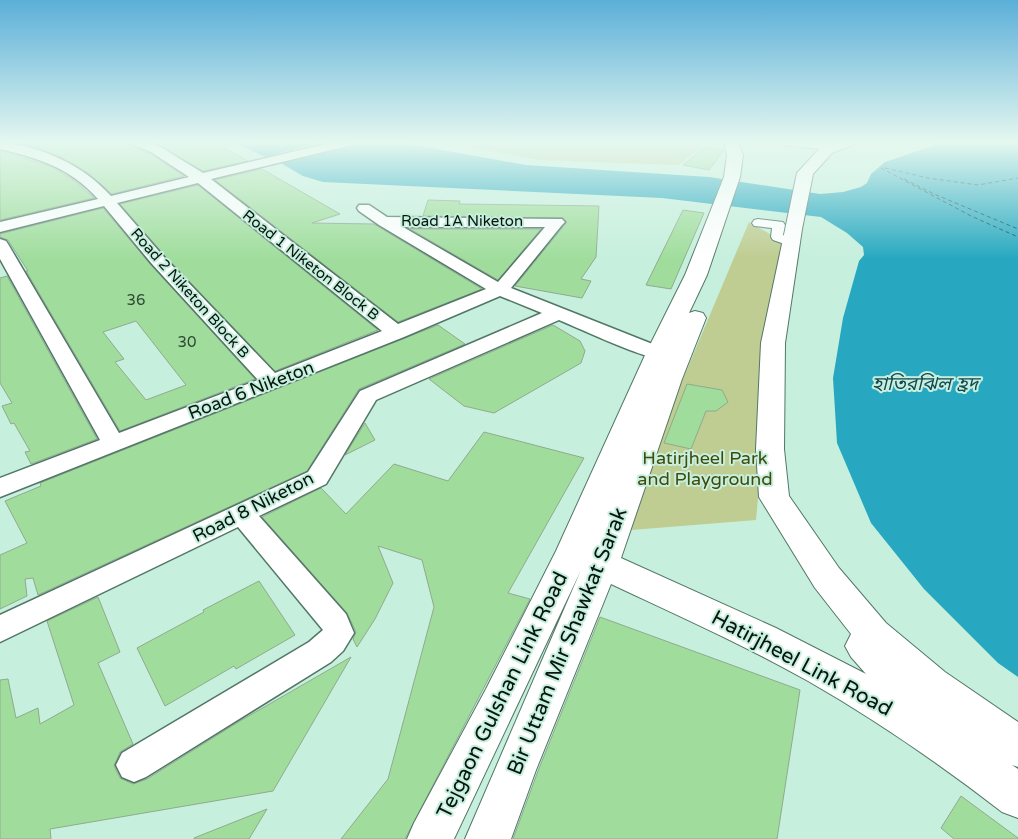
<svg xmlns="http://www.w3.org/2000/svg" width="1018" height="839" font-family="'Varela Round','Noto Sans Bengali',sans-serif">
<rect width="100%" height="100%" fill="#c6efdd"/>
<!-- green -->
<path fill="#bfcd92" d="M 441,142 L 713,142 L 694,152 L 679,165 L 538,160 Z
M 749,222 L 782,241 L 756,520 L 619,531 Z"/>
<!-- water -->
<path fill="#27a8c0" d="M 234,142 L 321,142 L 265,157 Z
M 360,142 L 398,142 L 526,165 L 709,177 L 820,194 L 843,192 L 861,187 L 867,183 L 871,174 L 885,162 L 944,142 L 1018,142 L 1018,677 L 998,663 L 924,589 L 871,523 L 837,443 L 833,378 L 843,318 L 859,261 L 864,255 L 863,247 L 847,233 L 821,217 L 662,198 L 323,182 L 303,176 L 279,162 Z"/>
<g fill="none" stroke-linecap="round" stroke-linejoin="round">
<!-- ferry -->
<path stroke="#134751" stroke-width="1" stroke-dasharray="4 3" stroke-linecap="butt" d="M 881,168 L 971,216 L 1018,237
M 885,168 L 928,178 L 978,185 L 1018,178
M 904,179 L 934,194 L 1018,229"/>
</g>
<!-- building -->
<path fill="#a0dd9c" stroke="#90aa8e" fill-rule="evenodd" d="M 11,142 L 130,142 L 133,147 L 150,154 L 184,176 L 112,194 L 88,173 L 61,157 L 32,146 Z
M 153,142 L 214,142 L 248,161 L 203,171 Z
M 705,147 L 724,150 L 709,170 L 683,165 Z
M 0,151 L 52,167 L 75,181 L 94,198 L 0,220 Z
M 262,169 L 340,214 L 312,223 L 374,224 L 482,289 L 398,322 L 215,180 Z
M 198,185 L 378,330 L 275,371 L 165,256 L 120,204 Z
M 428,200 L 460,201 L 459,204 L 599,206 L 596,257 L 581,279 L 591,281 L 582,298 L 515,286 L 566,223 L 563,218 L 423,216 Z
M 103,208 L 151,265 L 255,379 L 120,431 L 26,271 L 28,271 L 8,240 L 0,237 L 0,234 ZM 136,321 L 186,385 L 146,400 L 115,362 L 124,359 L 103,332 Z
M 683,210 L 704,213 L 671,289 L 646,285 Z
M 410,229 L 541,229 L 498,280 Z
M 7,276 L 97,439 L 31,464 L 25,452 L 30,451 L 14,423 L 11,424 L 2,406 L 12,403 L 0,383 L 0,278 Z
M 438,325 L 465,344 L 359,389 L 307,471 L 38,595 L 33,578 L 25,579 L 27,596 L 0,609 L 0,555 L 27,543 L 5,501 L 41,486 L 40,483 Z
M 553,325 L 580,341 L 585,351 L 581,363 L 494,413 L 464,406 L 429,379 Z
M 687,384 L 722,390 L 728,402 L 716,411 L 706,411 L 691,449 L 664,443 Z
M 365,423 L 375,440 L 345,455 Z
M 484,432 L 584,458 L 508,593 L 530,599 L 405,839 L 341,839 L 388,779 L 434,607 L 422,560 L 378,546 L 393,583 L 375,619 L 357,647 L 353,639 L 356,632 L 347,613 L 262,517 L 321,488 L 346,514 L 394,464 L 448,481 Z
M 259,581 L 295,635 L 236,669 L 234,666 L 165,706 L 137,648 L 204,612 L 203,610 Z
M 98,597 L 120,652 L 98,663 L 133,744 L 120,752 L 114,766 L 120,778 L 133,784 L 147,779 L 240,721 L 351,657 L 273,791 L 50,829 L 51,839 L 0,839 L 0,680 L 8,679 L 16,718 L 38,708 L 40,724 L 74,705 L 47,621 Z
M 600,617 L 800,690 L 777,839 L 513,839 L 538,771 Z
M 961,796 L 1018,838 L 1018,839 L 954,839 L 941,828 Z
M 267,809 L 249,839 L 194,839 L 194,838 Z"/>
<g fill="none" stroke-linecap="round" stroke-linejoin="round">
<!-- pedestrian casing -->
<g stroke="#527767" stroke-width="2">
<path id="pedestrian" d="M 758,219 L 783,222 L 785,225 L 783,235 L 796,242 L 790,246 L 773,240 L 771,237 L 772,228 L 754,226 L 752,223 L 754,220 Z"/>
</g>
<!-- minor casing -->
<g stroke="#527767" stroke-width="3">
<path id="minor" d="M 0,142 C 42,147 82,164 111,196 L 189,177 L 151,152 L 134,145 L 132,142 L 148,142 L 159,146 L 203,173 L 334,142 L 354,142 L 352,145 L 211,179 L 398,324 L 486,289 L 379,225 L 359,211 L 357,208 L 359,205 L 369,205 L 387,217 L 562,219 L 565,222 L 562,225 L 511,288 L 665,349 L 684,354 L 687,358 L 684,362 C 661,368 584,330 559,320 L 376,400 L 326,484 L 259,516 L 346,614 L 354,633 L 343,651 L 331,662 L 146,777 L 134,782 L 122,777 L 116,765 L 122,753 L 309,642 L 323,630 L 238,527 L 0,642 L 0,615 L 308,472 L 360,391 L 542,313 L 500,296 L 404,337 L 0,497 L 0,478 L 100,440 L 0,259 L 0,239 L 6,241 L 8,244 L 119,433 L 258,380 L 152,264 L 104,206 L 0,232 L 0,222 L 98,199 C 69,167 40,159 0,149 ZM 198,183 L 382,331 L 275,373 L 164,257 L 117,203 ZM 403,227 L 545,227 L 498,282 Z"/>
</g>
<!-- secondary casing -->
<g stroke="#527767" stroke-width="2">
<path id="secondary" d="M 724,142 L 738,142 L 743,155 L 740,177 L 707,275 L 689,313 L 695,311 L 703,313 L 706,318 L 682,379 L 621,558 L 776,628 L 866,674 L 851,657 L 845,646 L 851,634 L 815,588 L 759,497 L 756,449 L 761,343 L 797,173 L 819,149 L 782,145 L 779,142 L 855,142 L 853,145 L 832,153 L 813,174 L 802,229 L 785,343 L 784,449 L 789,496 L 839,568 L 886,623 L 945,672 L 1018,722 L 1018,767 L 1012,765 L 1018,769 L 1018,818 L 1002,812 C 940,764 876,720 808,681 C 744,645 677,615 611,584 L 536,770 L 511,839 L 465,839 L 581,570 L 454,839 L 407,839 L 414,823 L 486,689 L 556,551 L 646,353 L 685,275 L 724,177 L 727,155 Z"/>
</g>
<!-- pedestrian -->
<use href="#pedestrian" fill="#fff" fill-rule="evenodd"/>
<!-- minor -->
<use href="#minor" fill="#fff" fill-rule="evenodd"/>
<!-- secondary -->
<use href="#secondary" fill="#fff" fill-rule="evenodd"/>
</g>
<!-- sky -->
<linearGradient id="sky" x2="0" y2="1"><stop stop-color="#5bafd8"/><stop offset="0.55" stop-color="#e5f8f0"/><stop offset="1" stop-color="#e5f8f0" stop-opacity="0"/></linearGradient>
<rect width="1018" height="259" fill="url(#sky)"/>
<g text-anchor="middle" stroke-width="4" stroke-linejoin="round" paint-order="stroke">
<!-- far-street labels -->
<g font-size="15" fill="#071510" stroke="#c6efdd">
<text x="462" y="226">Road 1A Niketon</text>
<text transform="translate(311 265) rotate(38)" y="5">Road 1 Niketon Block B</text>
<text transform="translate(190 293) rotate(48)" y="5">Road 2 Niketon Block B</text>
</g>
<!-- number labels -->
<g font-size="15" fill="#2d4733">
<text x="136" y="305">36</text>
<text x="187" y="347">30</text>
</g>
<!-- street labels -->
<g font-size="18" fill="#071510" stroke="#c6efdd">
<text transform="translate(251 390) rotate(-21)" y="6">Road 6 Niketon</text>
<text transform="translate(253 507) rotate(-27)" y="6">Road 8 Niketon</text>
</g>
<!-- park labels -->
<g font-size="18" fill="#3f4a0b" stroke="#c6efdd">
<text x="705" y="464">Hatirjheel Park<tspan x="705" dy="21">and Playground</tspan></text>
</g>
<!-- water labels -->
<g font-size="19" font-style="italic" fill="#134751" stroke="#c6efdd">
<text x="925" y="390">হাতিরঝিল হ্রদ</text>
</g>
<!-- near-street labels -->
<g font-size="21" fill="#071510" stroke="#c6efdd">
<text transform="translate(567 641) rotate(-68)" y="7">Bir Uttam Mir Shawkat Sarak</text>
<text transform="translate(802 663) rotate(28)" y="7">Hatirjheel Link Road</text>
<text transform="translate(502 695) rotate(-64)" y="7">Tejgaon Gulshan Link Road</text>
</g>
</g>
</svg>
